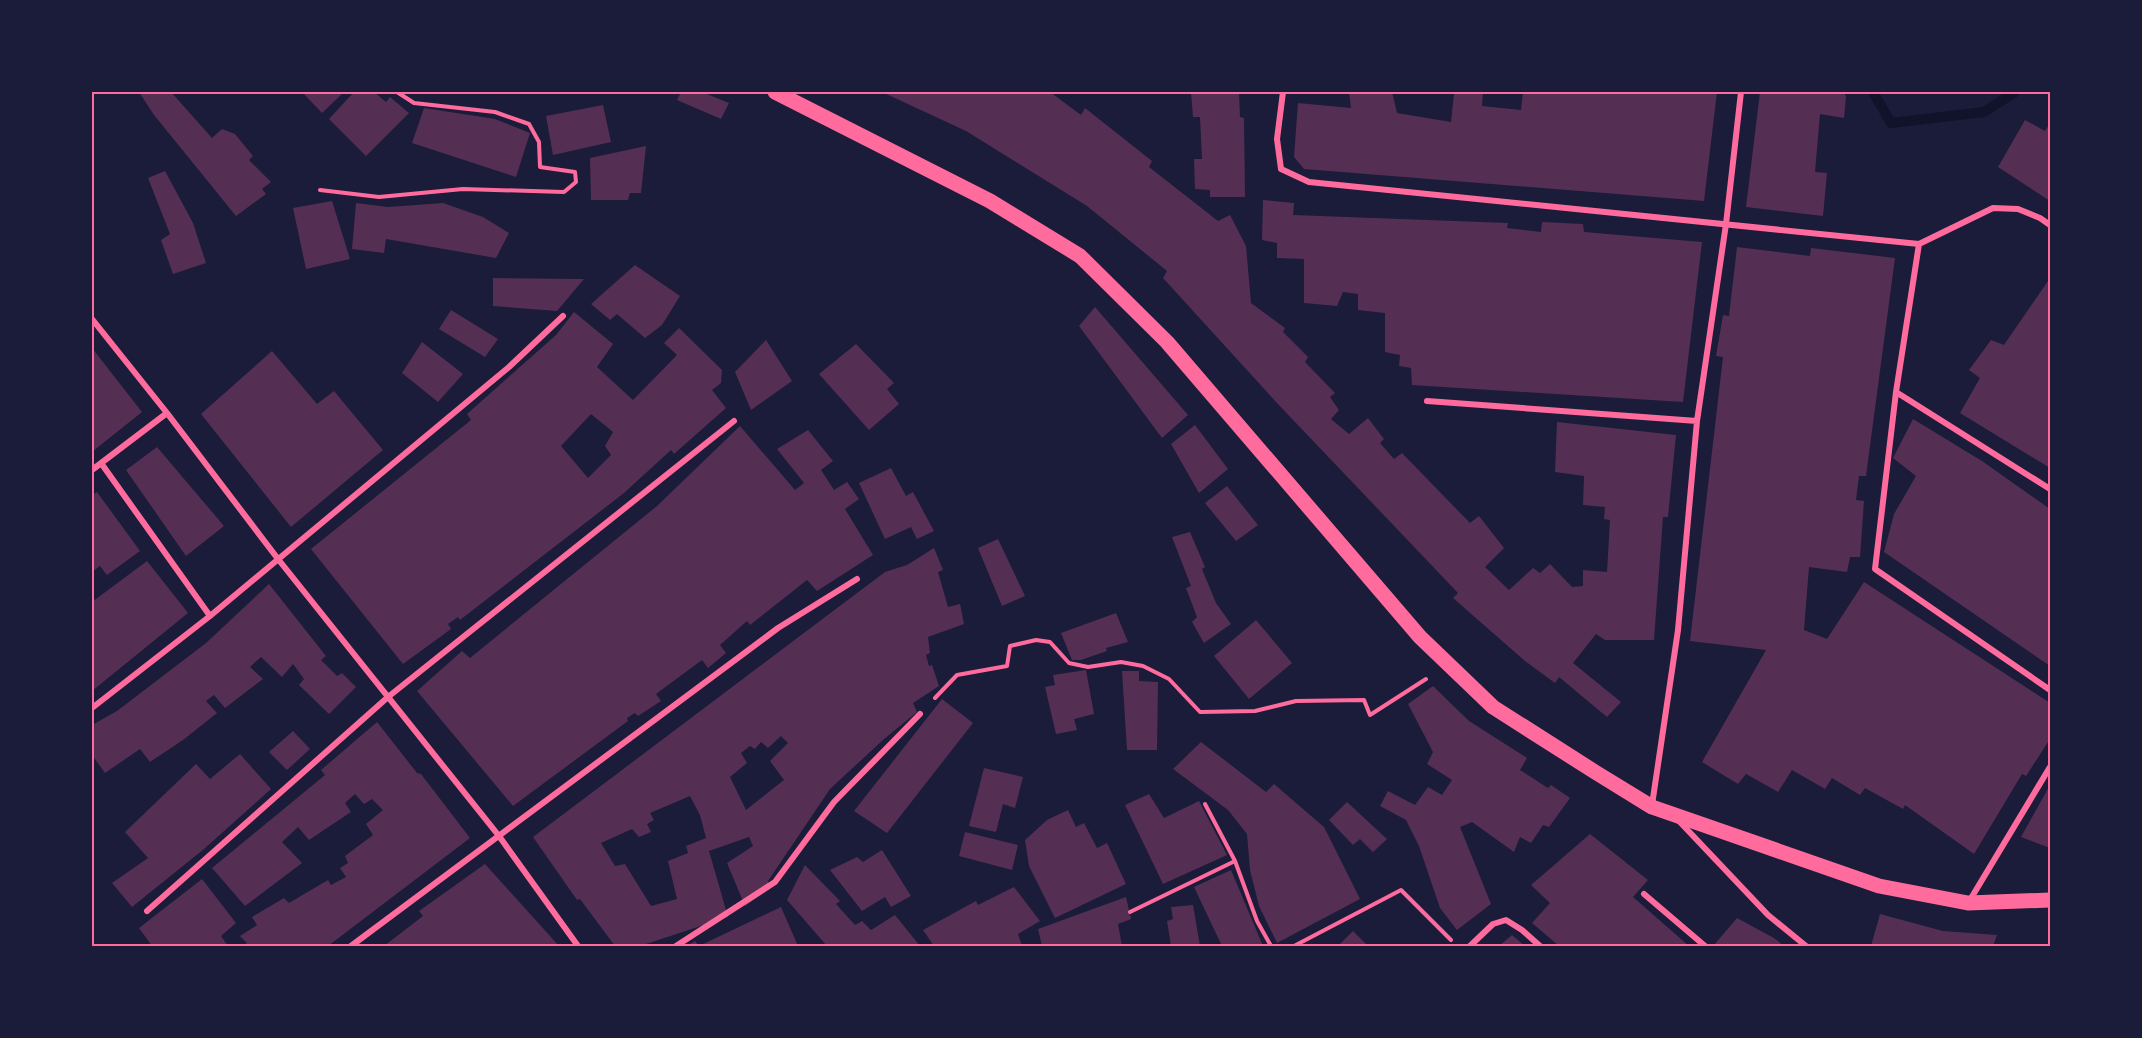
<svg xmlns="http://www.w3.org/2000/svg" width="2142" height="1038" font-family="'PT Sans',sans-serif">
<rect width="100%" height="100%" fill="#1b1b3a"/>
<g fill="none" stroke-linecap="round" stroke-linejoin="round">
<!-- stream -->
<path stroke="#12122b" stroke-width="10" d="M 1873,92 L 1891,123 L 1984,112 L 2015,92"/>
</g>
<!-- building -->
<path fill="#542f53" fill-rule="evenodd" d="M 139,92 L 171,92 L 212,138 L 222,129 L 235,134 L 253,156 L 249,160 L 271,182 L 262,189 L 266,194 L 236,216 L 154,115 Z
M 302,92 L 344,92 L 322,113 Z
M 354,92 L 374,92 L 386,102 L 390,97 L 409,113 L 366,156 L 329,119 Z
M 681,92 L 702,92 L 729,103 L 721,119 L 677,100 Z
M 882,92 L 1050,92 L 1081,115 L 1085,108 L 1152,161 L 1149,167 L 1218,221 L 1230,215 L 1246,246 L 1251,303 L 1285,328 L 1283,332 L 1308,357 L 1305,362 L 1335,393 L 1330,397 L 1339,410 L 1331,419 L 1349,434 L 1368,418 L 1384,439 L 1380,443 L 1394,459 L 1402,453 L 1470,523 L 1479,516 L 1504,548 L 1485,567 L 1509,590 L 1533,568 L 1540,573 L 1550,564 L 1572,587 L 1583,586 L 1583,570 L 1607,572 L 1610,520 L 1604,519 L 1605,507 L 1583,505 L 1584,476 L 1555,472 L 1557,422 L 1676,435 L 1668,517 L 1663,517 L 1654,640 L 1605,640 L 1596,634 L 1573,663 L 1621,702 L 1607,717 L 1559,677 L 1555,683 L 1525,661 L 1453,598 L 1458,593 L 1276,402 L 1163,278 L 1167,271 L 1087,206 L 966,131 Z
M 1191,92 L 1239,92 L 1240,117 L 1244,118 L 1245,197 L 1210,197 L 1210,190 L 1195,189 L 1194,159 L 1202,159 L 1200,117 L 1193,117 Z
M 1349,92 L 1392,92 L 1397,113 L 1451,122 L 1454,94 L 1449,92 L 1483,92 L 1482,106 L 1521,110 L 1523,92 L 1717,92 L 1704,201 L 1304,169 L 1294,157 L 1298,103 L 1351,108 Z
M 1760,92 L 1844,92 L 1846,97 L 1844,118 L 1820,114 L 1815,172 L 1827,173 L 1823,216 L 1746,207 Z
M 603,105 L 611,142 L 553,155 L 546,116 Z
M 424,108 L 495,119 L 530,133 L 516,177 L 412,143 Z
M 2025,120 L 2045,131 L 2050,123 L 2050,201 L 1998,167 Z
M 646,146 L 641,193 L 630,193 L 628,200 L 591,200 L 590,158 Z
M 165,171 L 193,223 L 206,263 L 173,274 L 161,240 L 170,234 L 148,178 Z
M 1263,200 L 1294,203 L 1293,215 L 1508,223 L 1507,228 L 1541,232 L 1542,222 L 1583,224 L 1584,232 L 1702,242 L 1683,402 L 1412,385 L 1411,368 L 1399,366 L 1400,355 L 1385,352 L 1385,313 L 1358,310 L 1358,294 L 1343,292 L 1337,306 L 1304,303 L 1304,259 L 1277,258 L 1277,243 L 1262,240 Z
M 332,201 L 350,259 L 306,269 L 293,208 Z
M 356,203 L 388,207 L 443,203 L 483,217 L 509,233 L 496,258 L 386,239 L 384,253 L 352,249 Z
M 1737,247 L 1810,256 L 1811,248 L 1895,258 L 1866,476 L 1859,476 L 1856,500 L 1864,501 L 1860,557 L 1850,557 L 1847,572 L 1809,567 L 1804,630 L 1827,639 L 1864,582 L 2050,703 L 2050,739 L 2026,776 L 2022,774 L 1974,854 L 1905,805 L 1903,809 L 1865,788 L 1860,795 L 1832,778 L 1825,789 L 1792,770 L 1778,792 L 1746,774 L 1738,784 L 1702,762 L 1766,650 L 1690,641 L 1723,357 L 1716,356 L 1723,315 L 1729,316 Z
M 635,265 L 680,296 L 662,325 L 645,338 L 617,314 L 610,320 L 591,304 Z
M 493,278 L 584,279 L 557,311 L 493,306 Z
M 2050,278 L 2050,468 L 1960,413 L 1980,378 L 1969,370 L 1991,340 L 2004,345 Z
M 1095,307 L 1188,415 L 1162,438 L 1079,326 Z
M 451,310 L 498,339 L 485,357 L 439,329 Z
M 574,312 L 613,344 L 597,367 L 633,400 L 677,355 L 664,343 L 679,328 L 722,370 L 721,383 L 712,390 L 726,408 L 674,454 L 671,450 L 624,493 L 460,620 L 458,617 L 448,624 L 451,629 L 403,664 L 311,549 L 471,420 L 467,414 L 556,335 ZM 591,414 L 613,432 L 605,446 L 611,455 L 588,478 L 561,446 Z
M 766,340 L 792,381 L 751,410 L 735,372 Z
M 422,342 L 463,374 L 438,402 L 402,373 Z
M 856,344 L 894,383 L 887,389 L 899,404 L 869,430 L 819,374 Z
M 92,348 L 142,412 L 92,452 Z
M 272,351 L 317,404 L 334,391 L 383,450 L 291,527 L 201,414 Z
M 1913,419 L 1982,461 L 2050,509 L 2050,666 L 1884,552 L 1894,514 L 1916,476 L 1893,458 Z
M 1195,425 L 1228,469 L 1199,493 L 1171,444 Z
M 740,426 L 795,490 L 804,483 L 777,449 L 808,430 L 833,461 L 821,470 L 834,490 L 847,482 L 859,499 L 845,509 L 873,555 L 817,591 L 807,580 L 750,625 L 747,621 L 720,645 L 726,653 L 708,668 L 702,660 L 656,694 L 661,701 L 638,716 L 635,713 L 627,718 L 628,721 L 513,806 L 417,691 L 462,651 L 470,658 L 657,506 Z
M 157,447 L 224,526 L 186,556 L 126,470 Z
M 891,468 L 906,496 L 913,492 L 934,531 L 917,539 L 911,527 L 885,539 L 859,483 Z
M 1227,486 L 1258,525 L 1236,541 L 1205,503 Z
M 97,492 L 140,551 L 107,575 L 100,566 L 92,572 L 92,495 Z
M 1190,532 L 1205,567 L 1202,569 L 1216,603 L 1231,624 L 1204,643 L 1192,622 L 1197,617 L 1186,588 L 1191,586 L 1172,537 Z
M 998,539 L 1025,596 L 1002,606 L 978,548 Z
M 934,548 L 943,570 L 938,572 L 948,607 L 960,604 L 964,624 L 928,637 L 930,653 L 926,655 L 929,666 L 932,665 L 939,686 L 913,703 L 917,712 L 884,739 L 830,789 L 768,881 L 770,889 L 745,906 L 727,863 L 753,846 L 749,837 L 709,851 L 728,917 L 640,946 L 615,946 L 580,899 L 577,900 L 533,837 L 885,572 L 907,565 ZM 781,736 L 788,743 L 770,761 L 784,780 L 746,810 L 730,777 L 747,763 L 741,753 L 750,746 L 755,749 L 761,742 L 768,748 ZM 690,796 L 700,815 L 706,838 L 686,846 L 688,853 L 668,861 L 677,899 L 651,906 L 625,864 L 615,866 L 601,843 L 632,829 L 639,837 L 651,832 L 647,824 L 654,820 L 650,813 Z
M 147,561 L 188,613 L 92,691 L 92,602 Z
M 269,584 L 326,656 L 321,660 L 337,676 L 342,673 L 356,687 L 329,714 L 299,685 L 304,679 L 293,664 L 282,677 L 261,657 L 250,667 L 263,679 L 225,708 L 214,695 L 206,701 L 217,713 L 183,740 L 150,762 L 140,749 L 105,773 L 92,755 L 92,725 L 117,711 L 206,643 Z
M 1116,613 L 1128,642 L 1106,648 L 1107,651 L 1081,660 L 1072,660 L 1061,633 Z
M 1256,620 L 1292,663 L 1249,699 L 1214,656 Z
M 1086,670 L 1094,714 L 1074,719 L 1077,730 L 1056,734 L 1045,687 L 1055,685 L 1053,675 Z
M 1122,671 L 1139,671 L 1139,681 L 1158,682 L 1157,750 L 1127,750 Z
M 1433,686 L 1469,721 L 1527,758 L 1520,770 L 1548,788 L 1551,785 L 1570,798 L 1549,827 L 1543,825 L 1531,843 L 1520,837 L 1514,852 L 1472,822 L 1460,827 L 1491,904 L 1457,930 L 1440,908 L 1419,846 L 1406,820 L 1380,806 L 1388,791 L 1415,805 L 1428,787 L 1442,795 L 1452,780 L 1427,764 L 1433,752 L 1408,704 Z
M 942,699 L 973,723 L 887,833 L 854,811 Z
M 377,722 L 417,773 L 421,774 L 470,838 L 328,946 L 242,946 L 247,943 L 240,936 L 257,925 L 252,917 L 284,898 L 289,903 L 328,880 L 331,885 L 346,877 L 340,868 L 348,863 L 345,856 L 373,835 L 366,824 L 383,810 L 372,799 L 364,804 L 355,794 L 345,803 L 351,812 L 309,840 L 298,827 L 282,842 L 302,863 L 245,906 L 212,868 L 325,775 L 321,770 Z
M 293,731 L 310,749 L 287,770 L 269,752 Z
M 1201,742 L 1266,792 L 1274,784 L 1324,827 L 1360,899 L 1277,943 L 1259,906 L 1250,870 L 1247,834 L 1228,810 L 1173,769 Z
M 240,754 L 271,789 L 204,849 L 132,907 L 112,883 L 148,858 L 125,832 L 196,764 L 210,779 Z
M 984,768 L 1023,777 L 1015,808 L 1003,804 L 996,832 L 969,826 Z
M 2050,785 L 2050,848 L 2021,837 Z
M 1149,794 L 1164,818 L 1199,801 L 1227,855 L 1163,884 L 1125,805 Z
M 1347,802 L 1387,839 L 1373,852 L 1360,839 L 1353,845 L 1329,820 Z
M 1068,810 L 1076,827 L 1084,823 L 1097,848 L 1107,843 L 1126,884 L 1055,918 L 1029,866 L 1025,840 L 1047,820 Z
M 965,832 L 1018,845 L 1012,870 L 959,856 Z
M 1590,834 L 1648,880 L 1633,897 L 1689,946 L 1559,946 L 1532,923 L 1550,903 L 1531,885 Z
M 882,850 L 911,896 L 891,907 L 885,897 L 862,911 L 830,870 L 857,857 L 863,862 Z
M 485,864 L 559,946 L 384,946 L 423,916 L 419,911 Z
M 805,865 L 840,901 L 836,904 L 855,925 L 862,921 L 871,930 L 895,915 L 920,946 L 827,946 L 787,900 Z
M 1231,870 L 1263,946 L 1222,946 L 1194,887 Z
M 202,879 L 236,923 L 221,936 L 228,946 L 152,946 L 139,928 Z
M 1014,887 L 1040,921 L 1018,934 L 1022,946 L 934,946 L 923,930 L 976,901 L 978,905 Z
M 1126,897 L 1131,919 L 1118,924 L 1122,946 L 1042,946 L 1038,929 Z
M 1193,905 L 1200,946 L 1171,946 L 1167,921 L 1173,919 L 1171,907 Z
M 781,907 L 798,946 L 687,946 L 695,941 L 699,946 Z
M 1880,914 L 1943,931 L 1997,935 L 1993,946 L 1871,946 Z
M 1737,918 L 1774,938 L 1784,946 L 1715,946 L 1714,945 Z
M 1353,931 L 1368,946 L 1338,946 Z
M 1512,935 L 1525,946 L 1499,946 Z"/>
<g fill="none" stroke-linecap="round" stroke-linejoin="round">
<!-- path -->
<path stroke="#ff6b9d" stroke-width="4" d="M 320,190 L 379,197 L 463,189 L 564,192 L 576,182 L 575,172 L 540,167 L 539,142 L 529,124 L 495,112 L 414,103 L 397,92
M 935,698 L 957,675 L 1007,666 L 1010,646 L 1036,640 L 1050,642 L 1069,663 L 1088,667 L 1121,662 L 1143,666 L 1169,679 L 1200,712 L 1255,711 L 1296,701 L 1364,700 L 1370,715 L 1426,679
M 1205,804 L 1235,861 L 1257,921 L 1271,946
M 1130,912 L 1235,861
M 1294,946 L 1401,890 L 1451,940"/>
<!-- minor -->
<path stroke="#ff6b9d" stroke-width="6" d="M 1283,92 L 1277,139 L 1281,169 L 1309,182 L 1919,244 L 1993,208 L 2018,209 L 2040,218 L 2050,225
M 1919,244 L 1896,392 L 1875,569 L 2050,690
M 92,319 L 167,413 L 278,559 L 499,836 L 578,946
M 1896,392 L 2050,489
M 1427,401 L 1697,421
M 101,463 L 210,616
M 92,470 L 167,413
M 92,708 L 210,616 L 509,367 L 563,316
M 1652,805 L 1678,630 L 1697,421 L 1726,224 L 1741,92
M 1679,821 L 1768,915 L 1806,946
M 1644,894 L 1705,946
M 1970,900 L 2050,767
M 147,911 L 388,697 L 734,421
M 351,946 L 778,628 L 857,579
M 676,946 L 775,882 L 834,802 L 920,714
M 1470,946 L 1493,924 L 1506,920 L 1522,930 L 1540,946"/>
<!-- primary -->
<path stroke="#ff6b9d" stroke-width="15" d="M 775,92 L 990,201 L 1080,256 L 1167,342 L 1420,637 L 1493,707 L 1595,772 L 1652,807 L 1879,886 L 1968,903 L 2050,900"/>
</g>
<!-- border -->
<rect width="2142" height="1038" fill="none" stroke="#1b1b3a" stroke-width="186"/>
<rect x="93" y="93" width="1956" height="852" fill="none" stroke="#ff6b9d" stroke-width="2"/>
</svg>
